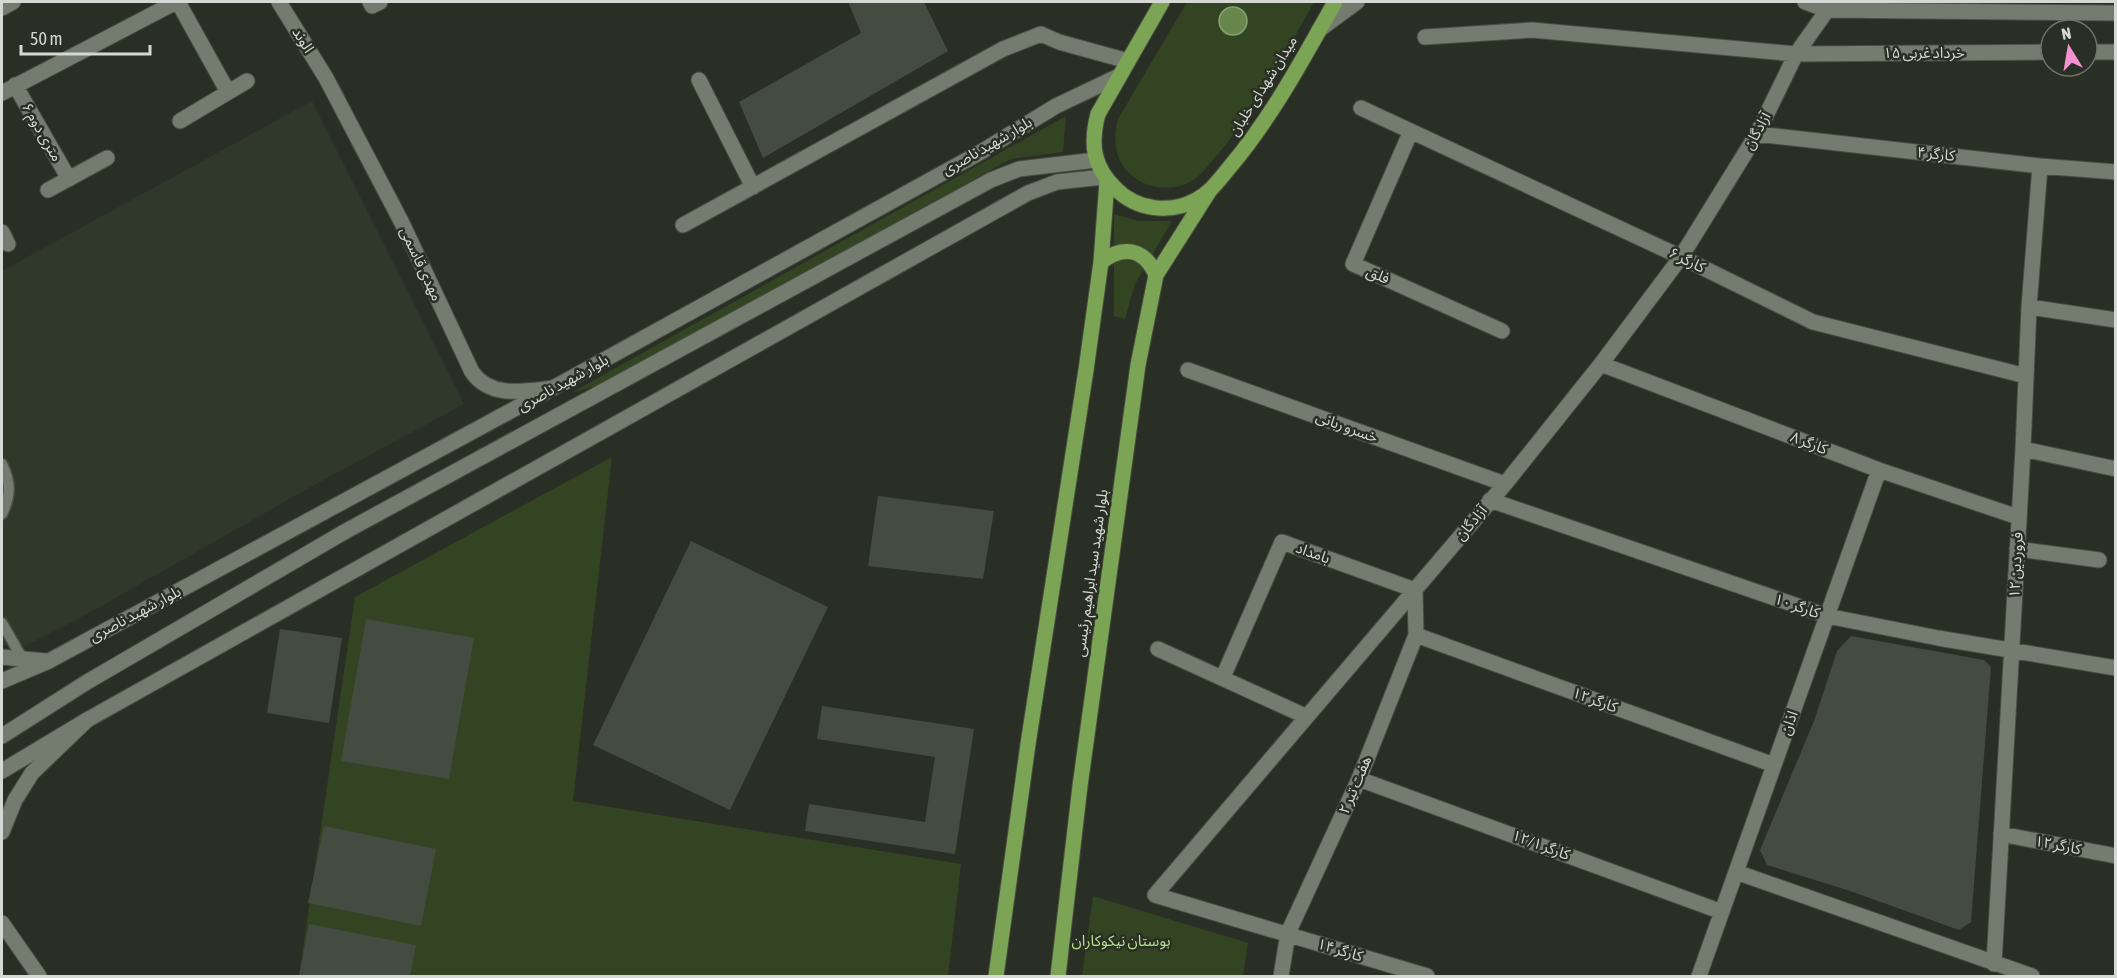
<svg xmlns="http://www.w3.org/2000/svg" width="2117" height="978" font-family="'Asap Condensed','Noto Sans Arabic',sans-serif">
<rect width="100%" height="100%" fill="#292f24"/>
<!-- built -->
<path fill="#303929" d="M 312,101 L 464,404 L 307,489 L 89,613 L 25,646 L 2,645 L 2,271 Z"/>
<!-- green -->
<path fill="#324422" d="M 1187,2 L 1314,2 C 1285,54 1257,107 1219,153 C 1210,163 1202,175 1190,182 C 1170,192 1146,189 1130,174 C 1114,159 1113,139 1118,119 Z
M 1066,116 L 1063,152 L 1011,159 L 603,384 L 571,393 Z
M 1114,214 L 1138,221 L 1172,221 L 1135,284 L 1125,319 L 1114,316 Z
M 612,457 L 573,801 L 961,864 L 948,976 L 299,976 L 355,597 Z
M 1093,896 L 1248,943 L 1243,976 L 1082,976 Z"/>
<!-- water -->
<path fill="#68874d" stroke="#89a075" stroke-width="1.5" d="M1219 21a14 14 0 1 1 28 0a14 14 0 1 1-28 0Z"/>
<!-- building -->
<path fill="#444b40" d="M 848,2 L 924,2 L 948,51 L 763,158 L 739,102 L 861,33 Z
M 878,496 L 994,511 L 983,579 L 868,566 Z
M 691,541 L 828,607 L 730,810 L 593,745 Z
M 366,619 L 474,638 L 449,779 L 341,761 Z
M 280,629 L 342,638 L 329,723 L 267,713 Z
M 1851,636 L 1984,660 L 1991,667 L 1971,922 L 1959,930 L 1850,891 L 1767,865 L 1760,850 L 1814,721 L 1837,651 Z
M 822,706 L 974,729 L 955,854 L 805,831 L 809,804 L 925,822 L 935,757 L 817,739 Z
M 324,826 L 436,849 L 421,926 L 308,903 Z
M 309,924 L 416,945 L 410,976 L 299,976 Z"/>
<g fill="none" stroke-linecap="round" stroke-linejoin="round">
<!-- service casing -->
<g stroke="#484d44" stroke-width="13">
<path id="service" d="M 2,464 C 11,482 11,496 2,514
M 2,623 L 22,658"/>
</g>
<!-- minor casing -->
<g stroke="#484d44" stroke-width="17">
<path id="minor" d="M 178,2 L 228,92
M 279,2 L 326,78 L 402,223 L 472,372 C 491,399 525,391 553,388
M 370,2 L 372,6 L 380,2
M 1805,2 L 1827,10 L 2116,13
M 2,8 L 13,2
M 1425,37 L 1532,30 L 1796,54 L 2051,52
M 2087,52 L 2116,52
M 699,80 L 753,187
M 15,85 L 69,179
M 2,93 L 176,2
M 1361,108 L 1681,257 L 1813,322 L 2026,376
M 180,121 L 247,81
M 1411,131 L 1353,264 L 1502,331
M 1757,134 L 2040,166 L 2116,172
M 48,190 L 107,158
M 683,225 L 1003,49 L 1041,34 L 1059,42 L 1128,61
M 2,232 L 8,244
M 2029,307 L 2116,320
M 1601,364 L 1879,470 L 2018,517
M 1188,370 L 1505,484
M 2023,449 L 2116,469
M 1490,500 L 1827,616 L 1938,638 L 2116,668
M 2017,549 L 2099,560
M 1416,635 L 1774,765
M 1158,649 L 1305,716
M 1223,677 L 1282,542 L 1415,590
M 1359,779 L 1722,912
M 2001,834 L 2116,856
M 1736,872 L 2032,976
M 1994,964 L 2023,449 L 2029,307 L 2040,166
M 1281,976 L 1288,933 L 1359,779 L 1416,635 L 1415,590
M 1427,976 L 1155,895 L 1505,484 L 1601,364 L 1681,257 L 1757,134 L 1796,54 L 1833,2
M 1699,976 L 1879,470"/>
</g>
<!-- tertiary casing -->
<g stroke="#484d44" stroke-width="17">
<path id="tertiary" d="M 2,771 L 87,720 L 1028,193 L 1057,182 L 1103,177"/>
</g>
<!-- secondary casing -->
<g stroke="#484d44" stroke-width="17">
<path id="secondary" d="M 1319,30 L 1357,2
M 2,657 L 46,661
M 2,681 L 49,661 L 553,388 L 981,152 L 1056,106 L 1119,76
M 2,736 L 87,682 L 346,531 L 991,180 L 1019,169 L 1096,160
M 2,832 L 15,800 L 32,773 L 87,720
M 2,923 L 39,976"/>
</g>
<!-- primary casing -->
<g stroke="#484d44" stroke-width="17">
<path id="primary" d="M 1162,2 L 1098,114 C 1090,144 1093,167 1116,189 C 1137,210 1170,214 1196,200 C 1210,193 1219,180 1229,168 C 1272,117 1303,59 1335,2
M 1101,262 C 1123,245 1144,248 1156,275
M 996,976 L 1028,744 L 1086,370 L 1101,262 L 1107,181
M 1058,976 L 1080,786 L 1138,365 L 1156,275 L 1210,190"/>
</g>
<!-- service -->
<use href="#service" stroke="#747b6f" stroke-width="10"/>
<!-- minor -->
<use href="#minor" stroke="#747b6f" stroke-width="15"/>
<!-- tertiary -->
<use href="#tertiary" stroke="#747b6f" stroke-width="15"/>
<!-- secondary -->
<use href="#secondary" stroke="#747b6f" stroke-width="15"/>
<!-- primary -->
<use href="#primary" stroke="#7ca455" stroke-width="15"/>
</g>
<g text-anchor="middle" stroke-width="5" stroke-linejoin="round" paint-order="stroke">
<!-- street labels -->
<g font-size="15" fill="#d6d9d3" stroke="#292f24">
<text transform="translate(303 40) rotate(58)" y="5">الوند</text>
<text x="1924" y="58">۱۵ خرداد غربی</text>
<text transform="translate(1263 86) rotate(-58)" y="5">میدان شهدای خلبان</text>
<text transform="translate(1757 131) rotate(-61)" y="5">آزادگان</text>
<text transform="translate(42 132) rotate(60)" y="5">۶ متری دوم</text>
<text transform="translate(987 146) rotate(-30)" y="5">بلوار شهید ناصری</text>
<text transform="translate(1936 154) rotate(6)" y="5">کارگر ۴</text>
<text transform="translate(1687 260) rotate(26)" y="5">کارگر ۶</text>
<text transform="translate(421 264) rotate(65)" y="5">مهدی قاسمی</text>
<text transform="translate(1378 275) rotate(24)" y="5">فلق</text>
<text transform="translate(563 383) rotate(-29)" y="5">بلوار شهید ناصری</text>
<text transform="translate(1347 427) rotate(20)" y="5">خسرو ربانی</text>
<text transform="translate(1809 443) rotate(21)" y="5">کارگر ۸</text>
<text transform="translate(1471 523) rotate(-50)" y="5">آزادگان</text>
<text transform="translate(1313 553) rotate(20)" y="5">بامداد</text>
<text transform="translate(2016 565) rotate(-87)" y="5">۱۲ فروردین</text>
<text transform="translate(1091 573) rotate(-82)" y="5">بلوار شهید سید ابراهیم رئیسی</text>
<text transform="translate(1797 606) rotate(19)" y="5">کارگر ۱۰</text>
<text transform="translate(135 614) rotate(-28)" y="5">بلوار شهید ناصری</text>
<text transform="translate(1595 700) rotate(20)" y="5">کارگر ۱۲</text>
<text transform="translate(1789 723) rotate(-70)" y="5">اذان</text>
<text transform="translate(1355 785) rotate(-67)" y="5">هفت تیر ۲</text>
<text transform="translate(1541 845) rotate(20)" y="5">کارگر ۱۲/۱</text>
<text transform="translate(2058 845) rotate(11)" y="5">کارگر ۱۲</text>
<text transform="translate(1340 950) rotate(17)" y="5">کارگر ۱۴</text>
</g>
<!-- park labels -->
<g font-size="15" fill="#b3e18c" stroke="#292f24">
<text x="1121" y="946">بوستان نیکوکاران</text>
</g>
</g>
<!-- border -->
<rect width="2117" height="978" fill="none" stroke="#d6d9d3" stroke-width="6"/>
<!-- north arrow -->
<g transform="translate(2069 48) rotate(349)"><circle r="28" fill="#292f24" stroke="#6e736a" stroke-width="1.5"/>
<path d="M0-4.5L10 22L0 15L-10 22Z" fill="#f591d1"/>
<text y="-9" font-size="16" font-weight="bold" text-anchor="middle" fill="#d6d9d3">N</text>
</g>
<!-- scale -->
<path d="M21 45v9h129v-9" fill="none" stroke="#d6d9d3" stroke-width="3"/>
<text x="30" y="45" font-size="18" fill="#d6d9d3" stroke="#292f24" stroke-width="4.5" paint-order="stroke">50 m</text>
</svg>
